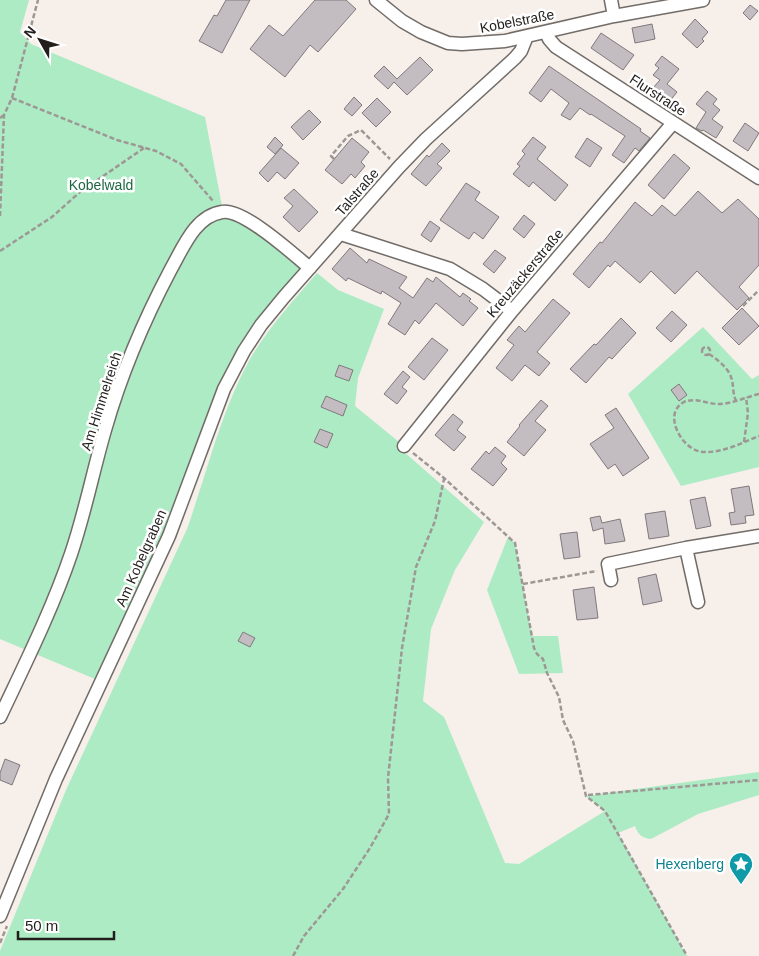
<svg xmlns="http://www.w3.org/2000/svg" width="759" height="956" font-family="Helvetica,sans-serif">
<rect width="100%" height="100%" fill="#f6efea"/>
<!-- green -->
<path fill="#adebc5" d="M 0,0 L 29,0 L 20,32 L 31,44 L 205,117 L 223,211 L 231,212 L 310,268 L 244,351 L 102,682 L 0,639 Z
M 317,273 L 338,290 L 384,309 L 358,378 L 355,406 L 404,446 L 403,451 L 484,522 L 455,570 L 431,629 L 423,701 L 444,717 L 505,863 L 519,864 L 605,811 L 586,796 L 759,772 L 759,795 L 698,814 L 651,839 C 642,838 638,835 635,826 L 618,833 L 687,956 L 0,956 L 0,951 L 66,790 L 187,529 C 207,473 220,414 249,361 C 267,329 293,301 317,273 Z
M 703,327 L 752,379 L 759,375 L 759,467 L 681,486 L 628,394 Z
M 508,537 L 515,543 L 532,636 L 558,636 L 563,673 L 519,674 L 487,590 Z"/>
<!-- building -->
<path fill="#c3bcc0" stroke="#80797d" d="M 226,0 L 250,0 L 222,53 L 199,41 L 214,15 L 217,16 Z
M 315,0 L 346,0 L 356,9 L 318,52 L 310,45 L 285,77 L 250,49 L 269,25 L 283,36 Z
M 750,5 L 758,11 L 750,20 L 743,13 Z
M 695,19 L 708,32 L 702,39 L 704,41 L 697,48 L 682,34 Z
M 652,24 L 655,39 L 635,43 L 632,28 Z
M 601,33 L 634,55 L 623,70 L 591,48 Z
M 662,56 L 679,69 L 667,84 L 677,92 L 669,102 L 652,89 L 660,80 L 653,75 L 659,68 L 655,65 Z
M 420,57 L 433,70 L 407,95 L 394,82 L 388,89 L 374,76 L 384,66 L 397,79 Z
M 549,66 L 641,129 L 640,131 L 650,138 L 639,151 L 635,148 L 624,163 L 612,155 L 625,136 L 591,114 L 590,115 L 580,108 L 570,120 L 561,115 L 569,103 L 551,89 L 541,102 L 529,93 Z
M 707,91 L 717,99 L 713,104 L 720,110 L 712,119 L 723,127 L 716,138 L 703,130 L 702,131 L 696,128 L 706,112 L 696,104 Z
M 354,97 L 362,105 L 352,116 L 344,109 Z
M 377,98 L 391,112 L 376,127 L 362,113 Z
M 309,110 L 321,122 L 303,140 L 291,127 Z
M 745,123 L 759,133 L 748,151 L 733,141 Z
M 275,137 L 283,145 L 275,154 L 267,147 Z
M 533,137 L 546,147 L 537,159 L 568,185 L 555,201 L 533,182 L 529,187 L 513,174 L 520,166 L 517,164 L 525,154 L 522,151 Z
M 352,138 L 369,152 L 361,162 L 365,166 L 355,178 L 351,174 L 342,184 L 325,170 Z
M 587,138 L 602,148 L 590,167 L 575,157 Z
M 442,143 L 450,151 L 437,164 L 442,168 L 426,186 L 411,174 L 427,155 L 429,157 Z
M 281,148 L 299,163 L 285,179 L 277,172 L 268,182 L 259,173 Z
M 674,154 L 690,168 L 664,199 L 648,185 Z
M 466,183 L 480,192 L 475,200 L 499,217 L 483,239 L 474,232 L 469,239 L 467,238 L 440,220 Z
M 294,189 L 318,212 L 299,232 L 283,217 L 293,206 L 284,198 Z
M 698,191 L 722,213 L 738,199 L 759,219 L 759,265 L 739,287 L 749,298 L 737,310 L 697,271 L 675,294 L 651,271 L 640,283 L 615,261 L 610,267 L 608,265 L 589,288 L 573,274 L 600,242 L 602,243 L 635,202 L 652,216 L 662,205 L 675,216 Z
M 524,215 L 535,224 L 524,238 L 513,229 Z
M 430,221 L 440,228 L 431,242 L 421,235 Z
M 350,248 L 367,263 L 369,259 L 407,277 L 399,288 L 413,298 L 427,278 L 433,282 L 436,277 L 460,297 L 463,293 L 471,299 L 469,301 L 478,308 L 463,326 L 436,303 L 419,324 L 415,320 L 405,335 L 388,324 L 401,303 L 382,291 L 381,294 L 348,278 L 346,281 L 332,269 Z
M 495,250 L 506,258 L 494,273 L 483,264 Z
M 553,299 L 570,313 L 537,352 L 550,363 L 539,376 L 525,365 L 512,381 L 496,368 L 514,345 L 507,340 L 519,326 L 525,332 Z
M 742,308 L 759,326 L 739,345 L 722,328 Z
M 672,311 L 687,325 L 671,342 L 656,328 Z
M 621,318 L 636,333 L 612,359 L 609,357 L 586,383 L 570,369 L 594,344 L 596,345 Z
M 432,338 L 448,350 L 424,380 L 408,367 Z
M 339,365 L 353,370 L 349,381 L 335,376 Z
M 403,371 L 410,377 L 402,387 L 407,391 L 397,404 L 384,394 Z
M 679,384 L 687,395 L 679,401 L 671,390 Z
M 326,396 L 347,405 L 343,416 L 321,407 Z
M 541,400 L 548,406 L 535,421 L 546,430 L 524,456 L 507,442 L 520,426 L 519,425 Z
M 616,408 L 649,458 L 623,476 L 615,464 L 608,469 L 590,444 L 614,428 L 605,415 Z
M 453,414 L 463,422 L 457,430 L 466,437 L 454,451 L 435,435 Z
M 320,429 L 333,434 L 327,448 L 314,442 Z
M 495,447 L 506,456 L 501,463 L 507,469 L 493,486 L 471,469 L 486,451 L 489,454 Z
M 749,486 L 754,515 L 745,516 L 746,523 L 731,525 L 729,513 L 735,512 L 731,489 Z
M 705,497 L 711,526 L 696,529 L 690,500 Z
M 665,511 L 669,536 L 649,539 L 645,514 Z
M 600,516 L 602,523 L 620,519 L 625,541 L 605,544 L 603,528 L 593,531 L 590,518 Z
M 577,532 L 580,557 L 564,559 L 560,534 Z
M 656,574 L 662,601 L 643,605 L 638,578 Z
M 594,587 L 598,618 L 577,620 L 573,590 Z
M 243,632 L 255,638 L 250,647 L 238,641 Z
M 5,759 L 20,765 L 12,785 L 0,780 L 0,773 Z"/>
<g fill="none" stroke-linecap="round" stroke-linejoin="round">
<!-- minor casing -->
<g stroke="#726c68" stroke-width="15">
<path id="minor" d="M 376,0 L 402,21 L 421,32 L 448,43 L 462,44 L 505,41 L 614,16 L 703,0
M 611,0 L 614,16
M 546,32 L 549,39 L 556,47 L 759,178
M 341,234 L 450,269 L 483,289 L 512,311
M 404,446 L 512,311 L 673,123
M 686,548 L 698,602
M 611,580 L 608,564 L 686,548 L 759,536
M 0,717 C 25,664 52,610 71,554 C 85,513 93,471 105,430 C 121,374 144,320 171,269 C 183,248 195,216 222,212 C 243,208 293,254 310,268
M 0,916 L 56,779 L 169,536 L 224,389 L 244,351 L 261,325 L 284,297 L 399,167 L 426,139 L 515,58 L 521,51 L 527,36"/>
</g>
<!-- path -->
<path stroke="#9d9894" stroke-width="2.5" stroke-dasharray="5 2.5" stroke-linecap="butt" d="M 12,98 L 117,140 L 156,151 L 181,164 L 213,201
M 0,118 L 4,115
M 334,159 L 331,156 L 348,136 L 361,130 L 390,159
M 0,216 L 4,115 L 12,98 L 38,0
M 0,251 L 52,217 L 80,192 L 144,148
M 743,306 L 759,290
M702 351a4 4 0 1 1 8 0a4 4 0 1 1-8 0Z
M 709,354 C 717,359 728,368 731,377 C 734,384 732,392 736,401
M 759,394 C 746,397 732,404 718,404 C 707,404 695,397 684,402 C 661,414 683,452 704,452 C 722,453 742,443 759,436
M 744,442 L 748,413 L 746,397
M 413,453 L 444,478 L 515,543 L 534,648 L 537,654 L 543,659 L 547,673 L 559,697 L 563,720 L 573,741 L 586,796 L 605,811 L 687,956
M 523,584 L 597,571
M 588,795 L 759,780
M 0,943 L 7,926
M 293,956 L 304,936 L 343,889 L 370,848 L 389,814 L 388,778 L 402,648 L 416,567 L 435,521 L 444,479"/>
<!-- minor -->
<use href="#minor" stroke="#fff" stroke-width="12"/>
</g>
<!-- icons -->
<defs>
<g id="sight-pin" transform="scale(1.25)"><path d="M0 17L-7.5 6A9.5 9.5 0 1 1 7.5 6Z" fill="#0f9aa8" stroke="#fff"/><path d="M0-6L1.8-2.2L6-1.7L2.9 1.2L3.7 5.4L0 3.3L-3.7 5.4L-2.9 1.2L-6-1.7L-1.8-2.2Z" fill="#fff"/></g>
</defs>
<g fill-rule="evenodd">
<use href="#sight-pin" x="741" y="864"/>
</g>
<g text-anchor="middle" stroke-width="5" stroke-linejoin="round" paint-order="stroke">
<!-- street labels -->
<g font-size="14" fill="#211e1c" stroke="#fff">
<text transform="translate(517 21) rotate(-11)" y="5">Kobelstraße</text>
<text transform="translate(658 95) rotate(33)" y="5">Flurstraße</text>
<text transform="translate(357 192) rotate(-49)" y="5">Talstraße</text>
<text transform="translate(525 273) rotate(-50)" y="5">Kreuzäckerstraße</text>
<text transform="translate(101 401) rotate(-72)" y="5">Am Himmelreich</text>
<text transform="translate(141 558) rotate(-66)" y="5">Am Kobelgraben</text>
</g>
<!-- park labels -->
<g font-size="14" fill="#1d6742" stroke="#fff">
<text x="101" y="190">Kobelwald</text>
</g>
<!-- culture labels -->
<g font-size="14" fill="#0d838f" stroke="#fff" text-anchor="end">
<text x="724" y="869">Hexenberg</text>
</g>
</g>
<!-- north arrow -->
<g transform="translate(40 40) rotate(309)" stroke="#ffffff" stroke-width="4" paint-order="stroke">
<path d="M0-4L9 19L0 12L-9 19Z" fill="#211e1c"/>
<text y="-8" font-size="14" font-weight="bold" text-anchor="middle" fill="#211e1c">N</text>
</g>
<!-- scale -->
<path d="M18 931v8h96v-8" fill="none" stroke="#211e1c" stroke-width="2.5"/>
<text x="25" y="931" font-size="15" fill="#211e1c" stroke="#ffffff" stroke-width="4" paint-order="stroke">50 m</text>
</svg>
